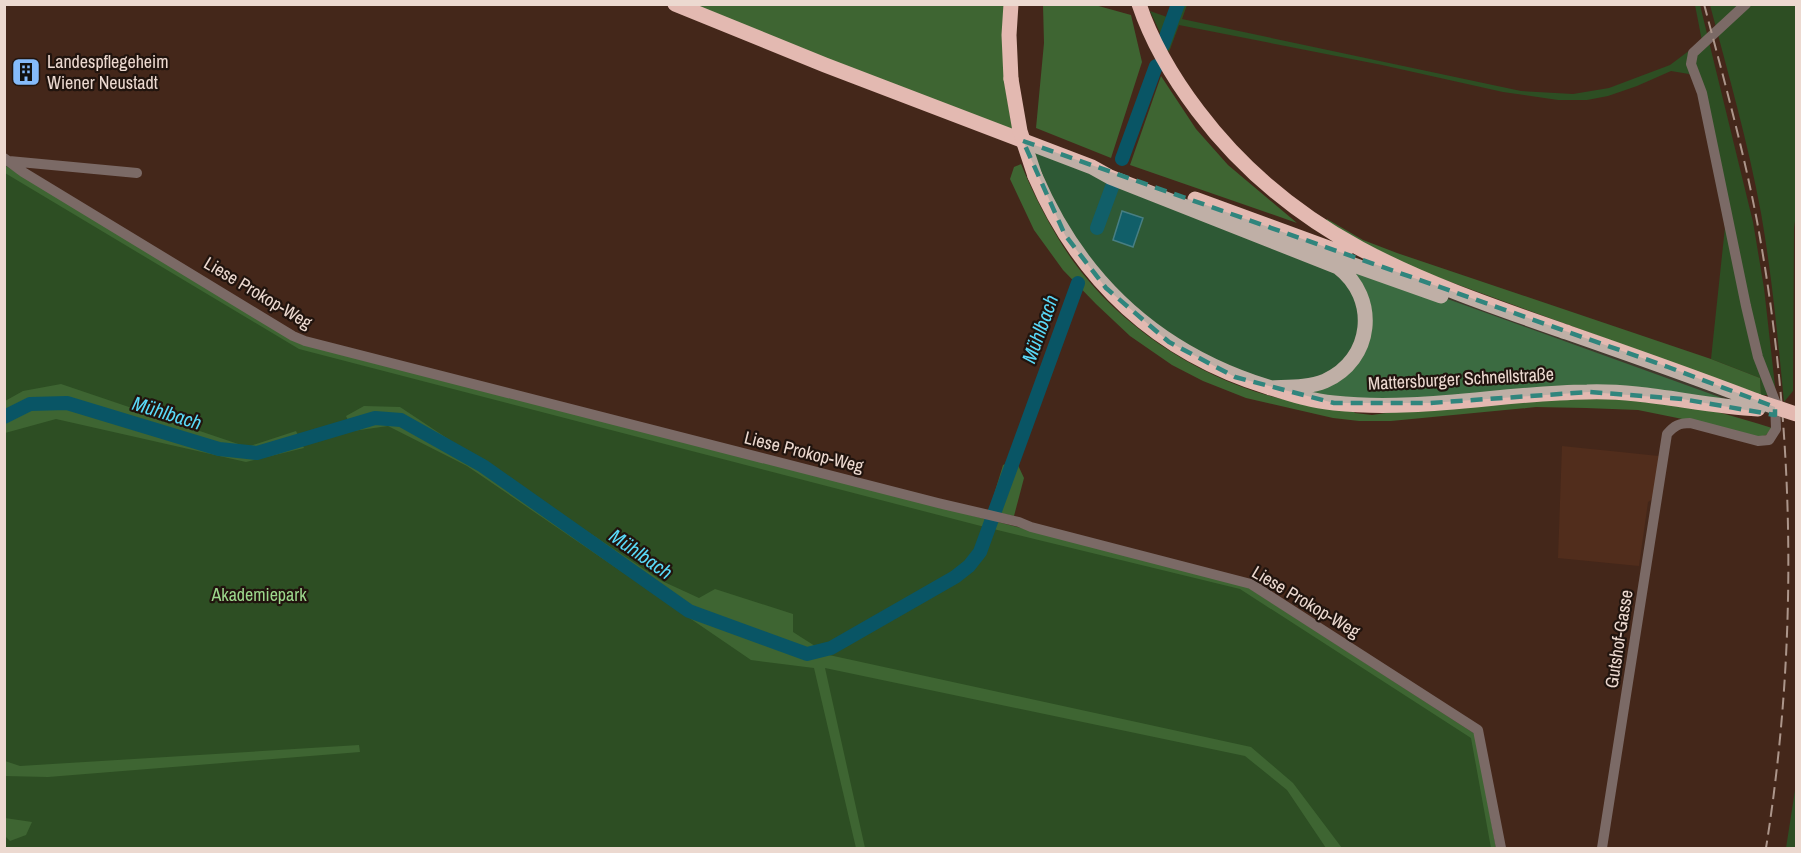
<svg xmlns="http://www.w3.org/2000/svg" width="1801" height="853" font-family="'Archivo Narrow',sans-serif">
<rect width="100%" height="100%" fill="#44271a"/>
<!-- built -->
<path fill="#512d1c" d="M 1562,446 L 1659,456 L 1654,498 L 1648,502 L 1639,566 L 1558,558 Z"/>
<!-- green -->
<path fill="#2d4e23" d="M 1172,5 L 1187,5 L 1182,19 L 1521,91 L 1573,94 L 1609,88 L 1670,65 L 1702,41 L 1695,5 L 1700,5 L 1753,222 L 1764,288 L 1776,395 L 1761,395 L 1760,378 L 1711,359 L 1725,227 L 1695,80 L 1689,74 L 1671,71 L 1637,86 L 1608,96 L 1587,100 L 1558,100 L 1503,92 L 1382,65 L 1179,25 L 1169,52 L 1150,11 L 1167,17 Z
M 1710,5 L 1796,5 L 1796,213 L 1794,228 L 1793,391 L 1784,402 C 1778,339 1772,276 1761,213 C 1748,142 1728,73 1710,5 Z
M 1031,144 L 1338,267 L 1366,321 L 1337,374 L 1270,388 L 1145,324 L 1054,216 Z
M 5,165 L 300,344 L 1244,585 L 1475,734 L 1496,848 L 5,848 Z
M 1796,784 L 1796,848 L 1786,848 Z"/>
<!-- forest -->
<path fill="#3e6532" d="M 675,5 L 1011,5 L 1004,80 L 1014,138 Z
M 1043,5 L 1095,5 L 1131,15 L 1142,62 L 1111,158 L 1036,128 L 1044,43 Z
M 1161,76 L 1196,129 L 1228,165 L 1297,223 L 1130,165 Z
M 1021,164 C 1035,198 1052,231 1073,261 C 1119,325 1194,375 1270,396 C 1296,403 1324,406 1351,409 L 1355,413 L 1372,415 L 1400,411 C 1486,404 1575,390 1661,401 C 1699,405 1736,417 1772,428 L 1766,435 L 1757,438 L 1707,424 L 1638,410 L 1586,408 L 1536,407 L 1391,421 L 1359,421 L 1333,418 L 1246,398 L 1203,381 L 1172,365 L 1130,336 L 1096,304 L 1063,270 L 1034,230 L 1010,179 L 1014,167 Z
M 4,165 L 300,344 L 1244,585 L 1475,734 L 1496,848 L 1491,848 L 1471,738 L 1240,589 L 977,525 L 299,349 L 5,173 Z
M 1327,219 L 1363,240 L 1397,253 L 1711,359 L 1760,378 L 1761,395 L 1393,261 L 1324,224 Z
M 1356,266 L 1758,411 L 1634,393 L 1334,403 L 1292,387 L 1324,382 L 1363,337 L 1351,280 Z
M 61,384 L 247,447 L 296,431 L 304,448 L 246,462 L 56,419 L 5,433 L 5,401 L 23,391 Z
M 364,406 L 400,407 L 662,581 L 699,598 L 715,589 L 793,614 L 793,632 L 829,655 L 1251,747 L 1293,783 L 1342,848 L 1326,848 L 1287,790 L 1245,756 L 825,668 L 865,848 L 856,848 L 814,668 L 751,660 L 467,466 L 388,426 L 353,431 L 346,416 Z
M 1011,462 L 1017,463 L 1024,478 L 1014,516 L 989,511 L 1003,465 Z
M 359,745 L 360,752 L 48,777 L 5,776 L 5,761 L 20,766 Z
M 5,818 L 32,822 L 26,835 L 10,841 L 5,836 Z"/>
<!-- water -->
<path fill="#095565" stroke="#4d7d85" stroke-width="1.5" d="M 1122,211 L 1143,218 L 1133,247 L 1113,240 Z"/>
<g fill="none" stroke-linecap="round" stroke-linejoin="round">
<!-- river -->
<path stroke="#095565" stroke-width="14" d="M 1163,45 L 1178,4
M 1122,159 L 1156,66
M 1097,228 L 1112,187
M 4,417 L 30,404 L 67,403 L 219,449 L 257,453 L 375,418 L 401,420 L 483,466 L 689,611 L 807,654 L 831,648 L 955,577 L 969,566 L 980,552 L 1078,283"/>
<!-- minor -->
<path stroke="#7b6a66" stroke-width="10" d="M 4,158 L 23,172 L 293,336 L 305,341 L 938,503 L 1019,522 L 1031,527 L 1251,584 L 1478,730 L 1501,848
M 9,161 L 137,173
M 1602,848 L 1667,434 C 1674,426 1679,423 1690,423 L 1758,441 L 1769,440 L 1776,429 L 1775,401 L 1758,357 L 1746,306 L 1702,93 L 1691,64 L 1693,53 L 1746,4"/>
<!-- highway -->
<path stroke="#e3b9b1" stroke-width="15" d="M 675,4 L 825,65 L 1092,167 L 1110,177 L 1338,267 C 1379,298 1373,360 1325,381 C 1308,388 1288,387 1270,388
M 1139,4 C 1152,43 1173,78 1198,111 C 1295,240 1423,282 1569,333 C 1632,355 1695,377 1757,401
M 1011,79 L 1009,35 L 1011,4
M 1035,176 C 1080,281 1158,353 1268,387 C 1290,394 1311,401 1334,403 C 1418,412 1503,393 1587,392 C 1645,390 1700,406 1758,409
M 1195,199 L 1345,254
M 1331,257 L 1441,296"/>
<!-- rail -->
<path stroke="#ac968b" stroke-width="2" stroke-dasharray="12 6" stroke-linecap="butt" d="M 1704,4 C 1723,76 1743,148 1757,221 C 1795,427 1799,641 1766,848"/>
<!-- highway-bridge -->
<path stroke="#e3b9b1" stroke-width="15" d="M 1011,79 L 1020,131 L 1035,176
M 1757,401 L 1796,414"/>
</g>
<!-- marked area -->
<path fill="#30857d" fill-opacity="0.2" stroke="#30857d" stroke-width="4.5" stroke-dasharray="12 8" stroke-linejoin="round" d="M 1023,141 L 1668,367 L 1775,407 L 1775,415 L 1682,399 L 1589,392 L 1430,403 L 1334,403 L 1235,377 L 1169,342 L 1106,288 L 1065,235 Z"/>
<!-- icons -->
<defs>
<g id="building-square" transform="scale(1.5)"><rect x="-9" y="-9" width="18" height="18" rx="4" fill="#85bbfb" stroke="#21140e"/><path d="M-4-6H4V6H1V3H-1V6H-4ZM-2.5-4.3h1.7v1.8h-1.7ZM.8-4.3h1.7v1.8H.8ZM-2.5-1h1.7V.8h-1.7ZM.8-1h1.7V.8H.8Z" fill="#111"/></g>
</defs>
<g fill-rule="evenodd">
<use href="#building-square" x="26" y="72"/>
</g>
<g text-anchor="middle" stroke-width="4.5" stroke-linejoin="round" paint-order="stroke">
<!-- poi labels -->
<g font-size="18" fill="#ecd9d0" stroke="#21140e" text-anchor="start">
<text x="47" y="68">Landespflegeheim<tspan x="47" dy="21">Wiener Neustadt</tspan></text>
</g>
<!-- street labels -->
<g font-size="18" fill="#ecd9d0" stroke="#21140e">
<text transform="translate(258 293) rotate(31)" y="6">Liese Prokop-Weg</text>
<text transform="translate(1461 379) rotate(-3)" y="6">Mattersburger Schnellstraße</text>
<text transform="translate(804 452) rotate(14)" y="6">Liese Prokop-Weg</text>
<text transform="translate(1306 602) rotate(31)" y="6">Liese Prokop-Weg</text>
<text transform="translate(1619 639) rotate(-81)" y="6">Gutshof-Gasse</text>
</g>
<!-- park labels -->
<g font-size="18" fill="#9cd78c" stroke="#21140e">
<text x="259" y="601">Akademiepark</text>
</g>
<!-- water labels -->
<g font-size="20" font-style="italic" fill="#5adaf9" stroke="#21140e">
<text transform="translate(1040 329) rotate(-70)" y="7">Mühlbach</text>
<text transform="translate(167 413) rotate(17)" y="7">Mühlbach</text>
<text transform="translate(641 554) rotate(35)" y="7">Mühlbach</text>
</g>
</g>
<!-- border -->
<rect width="1801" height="853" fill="none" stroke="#ecd9d0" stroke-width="12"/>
</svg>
